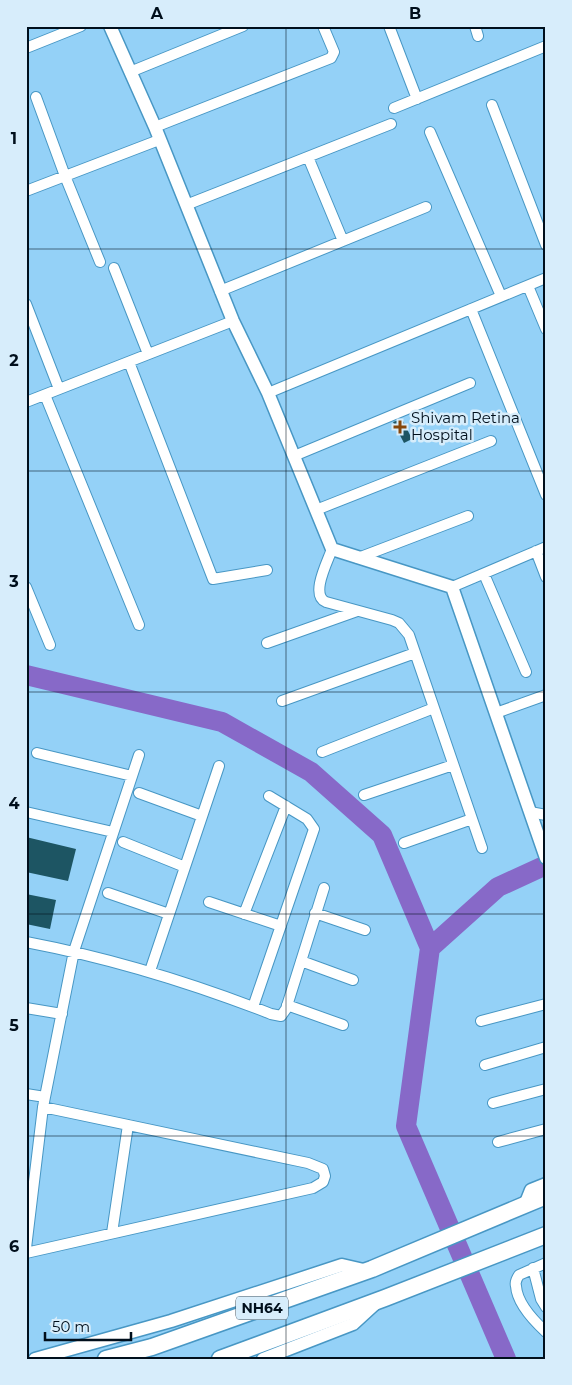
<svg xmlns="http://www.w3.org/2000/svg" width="572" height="1385" font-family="Montserrat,sans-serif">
<rect width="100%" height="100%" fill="#94d1f7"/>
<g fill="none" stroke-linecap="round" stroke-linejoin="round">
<!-- river -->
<path stroke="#8769c8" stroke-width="20" d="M 26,675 L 222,722 L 311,772 L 382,835 L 430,948
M 506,1359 L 406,1126 L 430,948 L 498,887 L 546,865"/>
</g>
<!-- building -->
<path fill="#1d5563" d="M 402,419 L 412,439 L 404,443 L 393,422 Z
M 26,837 L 76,849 L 68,881 L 26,872 Z
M 26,894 L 56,900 L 50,929 L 26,924 Z"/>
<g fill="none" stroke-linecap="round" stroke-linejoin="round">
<!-- minor casing -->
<g stroke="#4897c4" stroke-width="12">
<path id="minor" d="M 389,26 L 417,99
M 475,26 L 478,36
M 26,48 L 81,26
M 130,72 L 243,26
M 36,97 L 65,176 L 100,262
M 492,105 L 546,245
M 394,108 L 546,46
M 155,127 L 331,58 L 334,52 L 323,26
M 430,132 L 501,296
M 308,157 L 343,241
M 26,191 L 159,140
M 186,205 L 391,124
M 114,268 L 148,354
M 528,286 L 546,329
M 220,291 L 426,207
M 26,304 L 59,389
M 471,309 L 546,495
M 129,362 L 213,579 L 267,570
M 268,393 L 546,278
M 45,395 L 139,625
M 26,402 L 233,321
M 294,456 L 470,383
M 316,510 L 491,441
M 332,549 C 327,563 310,595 326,602 L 392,620 L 399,623 L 409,635 L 482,848
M 536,551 L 546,577
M 358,558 L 468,516
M 484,574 L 526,672
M 26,587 L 50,645
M 452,587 L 546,547
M 267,643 L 357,611
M 282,701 L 415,653
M 496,713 L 546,695
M 322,752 L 434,708
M 37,753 L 132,776
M 139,793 L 202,816
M 364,795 L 453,765
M 26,812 L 113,832
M 530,812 L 546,815
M 123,842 L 185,867
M 404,843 L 472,819
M 108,893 L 169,914
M 209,902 L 281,926
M 315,913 L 365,930
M 244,914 L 286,806
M 26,942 C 110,958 192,983 271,1014 L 281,1016 L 286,1009 L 324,888
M 301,961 L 353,980
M 150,971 L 219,766
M 287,1005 L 343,1025
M 253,1007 L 314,829 L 307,819 L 269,796
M 26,1008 L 62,1014
M 481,1021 L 546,1004
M 485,1065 L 546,1047
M 26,1094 L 45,1097
M 493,1103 L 546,1089
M 498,1142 L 546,1129
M 112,1233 L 128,1125
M 26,1248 L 43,1107 L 74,951 L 139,755
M 26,1253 L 313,1188 L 323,1182 L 325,1176 L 323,1169 L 308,1163 L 43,1107
M 546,1263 L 519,1275 C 517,1278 515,1283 516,1286 C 517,1303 534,1321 546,1332
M 533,1268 L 541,1299 L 546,1307"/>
</g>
<!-- tertiary casing -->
<g stroke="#4897c4" stroke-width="15">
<path id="tertiary" d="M 110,26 L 155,127 L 233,321 L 268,393 L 332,549 L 452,587 L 546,858
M 525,1205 L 531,1190 L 546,1184
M 35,1359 L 171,1321 L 342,1265 L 368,1271
M 263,1359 L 353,1324 L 377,1302"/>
</g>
<!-- trunk casing -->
<g stroke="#4897c4" stroke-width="19">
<path id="trunk" d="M 106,1359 L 152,1347 L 372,1269 L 546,1196
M 220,1359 L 385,1298 L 546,1235"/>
</g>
<!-- minor -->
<use href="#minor" stroke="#fff" stroke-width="10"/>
<!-- tertiary -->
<use href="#tertiary" stroke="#fff" stroke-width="12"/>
<!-- trunk -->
<use href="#trunk" stroke="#fff" stroke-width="16"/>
</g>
<!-- grid -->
<path fill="none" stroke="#000f1c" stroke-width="1" stroke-opacity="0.55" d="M 286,26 L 286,1359M 26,249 L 546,249M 26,471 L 546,471M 26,692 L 546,692M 26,914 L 546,914M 26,1136 L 546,1136"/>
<!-- markers -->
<path fill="#86470b" stroke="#d7edfb" stroke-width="2" d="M397.5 419.5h5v5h5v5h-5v5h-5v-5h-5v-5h5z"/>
<g text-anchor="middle" stroke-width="5" stroke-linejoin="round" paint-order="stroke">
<!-- shield labels -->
<rect fill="#d7edfb" stroke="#40525f" stroke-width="1" x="236" y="1296.5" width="52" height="23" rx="4"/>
<g font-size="14" font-weight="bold" fill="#000f1c">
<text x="262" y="1313">NH64</text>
</g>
<!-- poi labels -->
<g font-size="15" fill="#000f1c" stroke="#d7edfb" text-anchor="start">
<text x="411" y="423">Shivam Retina<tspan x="411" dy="17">Hospital</tspan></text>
</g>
</g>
<!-- border -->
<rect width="572" height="1385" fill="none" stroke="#d7edfb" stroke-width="55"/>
<!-- scale -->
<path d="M45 1332v8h86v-8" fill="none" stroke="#000f1c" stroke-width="2.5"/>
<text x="52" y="1332" font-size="15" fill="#000f1c" stroke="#d7edfb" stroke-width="4" paint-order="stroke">50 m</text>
<rect x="28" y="28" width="516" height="1330" fill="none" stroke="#000f1c" stroke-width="2"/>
<g font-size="16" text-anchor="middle" font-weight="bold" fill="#000f1c">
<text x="157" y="19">A</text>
<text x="415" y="19">B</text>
<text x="14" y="144">1</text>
<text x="14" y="366">2</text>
<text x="14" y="587">3</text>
<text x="14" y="809">4</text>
<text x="14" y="1031">5</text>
<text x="14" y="1252">6</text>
</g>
</svg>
